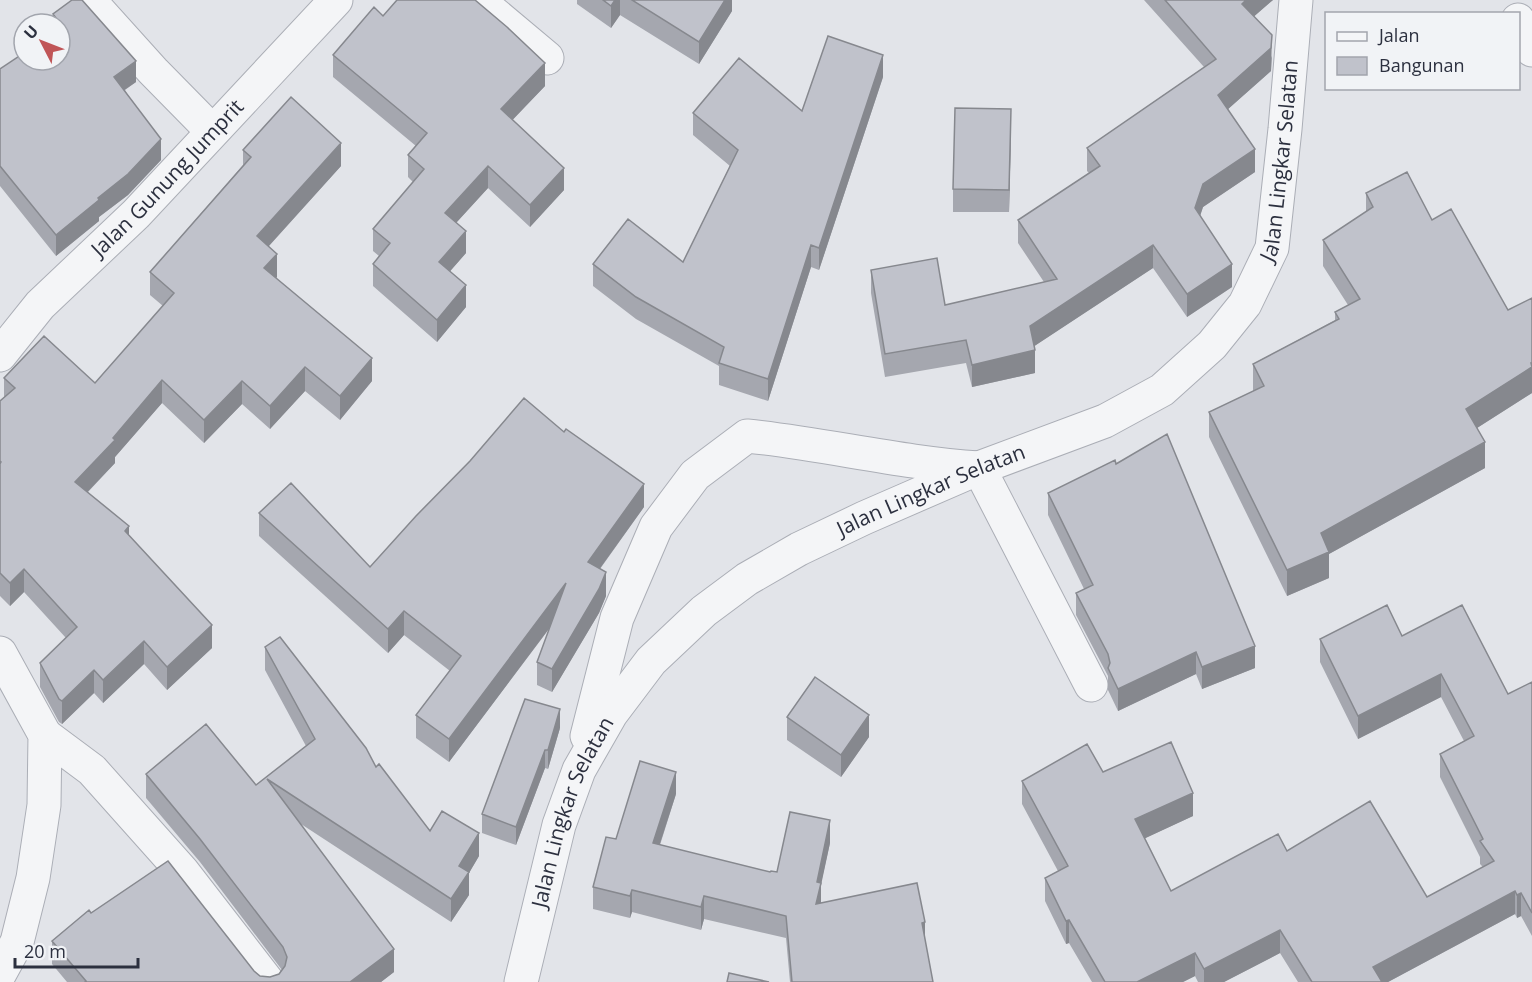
<svg xmlns="http://www.w3.org/2000/svg" width="1532" height="982" font-family="'Open Sans',sans-serif">
<rect width="100%" height="100%" fill="#e2e4e9"/>
<g fill="none" stroke-linecap="round" stroke-linejoin="round">
<!-- minor casing -->
<g stroke="#abaeb6" stroke-width="35">
<g id="minor">
<path d="M 89,0 L 153,71 L 212,131"/>
<path d="M 478,0 L 547,58"/>
<path d="M 1518,20 L 1532,50"/>
<path id="s1" d="M 0,355 L 40,305 L 136,214 L 336,0"/>
<path d="M 0,653 L 45,735 L 44,805 L 33,878 L 17,942 L 0,973"/>
<path d="M 45,735 L 92,770 L 183,872 L 268,982"/>
<path d="M 587,736 L 617,618 L 656,527 L 695,475 L 747,436 C 825,444 901,463 979,468 L 1091,685"/>
<path id="s2" d="M 521,982 L 559,825 L 579,770 L 611,714 L 651,661 L 704,611 L 747,579 L 799,549 L 864,518 L 979,468 L 1105,421 L 1162,390 L 1212,345 L 1245,304 L 1272,248 L 1285,129 L 1296,0"/>
</g>
</g>
<!-- minor -->
<use href="#minor" stroke="#f4f5f7" stroke-width="33"/>
</g>
<!-- wall -->
<path fill="#a5a7af" d="M 577,0 L 732,0 L 732,11 L 699,64 L 620,15 L 611,28 L 577,4 Z
M 1144,0 L 1273,0 L 1254,16 L 1272,58 L 1271,71 L 1228,109 L 1255,172 L 1203,207 L 1200,216 L 1232,287 L 1187,317 L 1153,268 L 1034,346 L 1035,373 L 972,387 L 966,363 L 885,377 L 871,293 L 871,270 L 945,305 L 1044,282 L 1018,243 L 1018,220 L 1089,173 L 1087,171 L 1087,148 L 1204,67 Z
M 53,14 L 136,82 L 125,90 L 161,160 L 128,195 L 99,217 L 99,221 L 56,256 L 0,186 L 0,69 L 60,60 L 60,24 L 53,24 Z
M 383,16 L 545,86 L 512,120 L 564,190 L 530,227 L 488,188 L 456,223 L 466,253 L 450,271 L 466,307 L 437,342 L 373,286 L 373,264 L 379,256 L 373,251 L 373,229 L 413,182 L 408,177 L 408,155 L 416,146 L 333,77 L 333,55 Z
M 883,77 L 819,270 L 811,267 L 768,401 L 719,385 L 719,366 L 636,319 L 593,286 L 593,264 L 683,262 L 730,166 L 693,135 L 693,113 L 802,111 Z
M 1011,131 L 1009,212 L 953,212 L 953,189 Z
M 243,150 L 341,166 L 269,246 L 277,277 L 276,278 L 372,381 L 340,420 L 305,391 L 270,429 L 242,404 L 204,443 L 162,403 L 115,457 L 115,463 L 88,492 L 129,535 L 212,648 L 167,690 L 144,664 L 103,703 L 94,693 L 62,724 L 59,722 L 40,687 L 40,663 L 66,638 L 24,592 L 10,606 L 0,596 L 0,401 L 4,397 L 4,378 L 95,383 L 163,306 L 150,295 L 150,272 L 243,165 Z
M 1366,193 L 1432,220 L 1532,393 L 1477,428 L 1485,468 L 1329,554 L 1329,578 L 1287,596 L 1209,437 L 1209,412 L 1253,391 L 1253,364 L 1335,320 L 1335,312 L 1348,305 L 1323,266 L 1323,240 L 1366,212 Z
M 1048,493 L 1255,668 L 1202,689 L 1196,674 L 1118,711 L 1108,690 L 1108,676 L 1076,615 L 1076,593 L 1084,589 L 1048,515 Z
M 644,507 L 600,569 L 606,596 L 599,613 L 552,692 L 537,685 L 537,662 L 549,629 L 449,762 L 416,738 L 416,715 L 450,671 L 404,635 L 388,653 L 259,536 L 259,513 L 370,567 Z
M 1402,636 L 1508,694 L 1532,682 L 1532,936 L 1521,916 L 1517,918 L 1515,914 L 1388,982 L 1298,982 L 1280,953 L 1224,982 L 1198,982 L 1195,976 L 1183,982 L 1092,982 L 1069,943 L 1066,944 L 1045,901 L 1045,878 L 1058,871 L 1022,804 L 1022,781 L 1103,772 L 1193,816 L 1145,838 L 1171,891 L 1287,851 L 1427,897 L 1483,867 L 1480,864 L 1480,857 L 1440,777 L 1440,754 L 1464,741 L 1441,697 L 1358,739 L 1320,662 L 1320,639 Z
M 265,647 L 376,767 L 430,831 L 479,856 L 469,873 L 469,895 L 451,922 L 301,824 L 394,972 L 381,982 L 67,982 L 52,964 L 52,941 L 91,913 L 254,971 L 260,976 L 270,977 L 279,974 L 282,970 L 200,862 L 146,798 L 146,774 L 256,785 L 306,746 L 265,670 Z
M 787,717 L 869,737 L 841,777 L 787,740 Z
M 560,728 L 548,769 L 545,768 L 516,845 L 482,833 L 482,814 Z
M 676,794 L 660,845 L 770,872 L 777,872 L 830,843 L 821,883 L 821,903 L 925,941 L 933,982 L 790,982 L 786,938 L 704,919 L 701,930 L 632,912 L 630,918 L 593,909 L 593,887 L 616,839 Z"/>
<!-- shaded-wall -->
<path fill="#86888e" d="M 615,0 L 620,0 L 620,15 L 611,28 L 611,6 Z
M 725,0 L 732,0 L 732,11 L 699,64 L 699,42 Z
M 1246,0 L 1273,0 L 1242,27 L 1242,4 Z
M 1272,35 L 1271,71 L 1218,118 L 1218,95 Z
M 883,55 L 883,77 L 819,270 L 819,248 Z
M 136,61 L 136,82 L 114,97 L 114,77 Z
M 545,63 L 545,86 L 501,132 L 501,109 Z
M 1011,109 L 1011,131 L 1009,212 L 1009,190 Z
M 161,139 L 161,160 L 128,195 L 99,217 L 99,221 L 56,256 L 56,235 Z
M 341,143 L 341,166 L 257,259 L 257,236 Z
M 1255,149 L 1255,172 L 1203,207 L 1195,231 L 1195,208 L 1203,184 Z
M 488,166 L 488,188 L 445,235 L 445,213 Z
M 564,168 L 564,190 L 530,227 L 530,205 Z
M 466,231 L 466,253 L 439,284 L 439,262 Z
M 811,245 L 811,267 L 768,401 L 768,379 Z
M 1153,245 L 1153,268 L 1030,349 L 1030,326 Z
M 277,254 L 277,277 L 264,291 L 264,268 Z
M 1232,264 L 1232,287 L 1187,317 L 1187,294 Z
M 466,285 L 466,307 L 437,342 L 437,320 Z
M 1035,350 L 1035,373 L 972,387 L 972,365 Z
M 372,358 L 372,381 L 340,420 L 340,396 Z
M 1531,363 L 1532,363 L 1532,393 L 1466,435 L 1466,409 Z
M 305,367 L 305,391 L 270,429 L 270,406 Z
M 162,380 L 162,403 L 115,457 L 115,463 L 75,505 L 75,482 Z
M 242,381 L 242,404 L 204,443 L 204,420 Z
M 1485,442 L 1485,468 L 1329,554 L 1329,578 L 1287,596 L 1287,570 L 1321,533 Z
M 644,484 L 644,507 L 588,585 L 588,562 Z
M 129,526 L 129,549 L 125,531 Z
M 24,569 L 24,592 L 10,606 L 10,583 Z
M 606,572 L 606,596 L 599,613 L 552,692 L 552,669 Z
M 566,583 L 566,606 L 449,762 L 449,739 Z
M 404,611 L 404,635 L 388,653 L 388,629 Z
M 212,625 L 212,648 L 167,690 L 167,667 Z
M 144,641 L 144,664 L 103,703 L 103,680 Z
M 1255,646 L 1255,668 L 1202,689 L 1202,667 Z
M 1196,652 L 1196,674 L 1118,711 L 1118,689 Z
M 94,670 L 94,693 L 62,724 L 62,701 Z
M 1441,674 L 1441,697 L 1358,739 L 1358,716 Z
M 560,709 L 560,728 L 548,769 L 548,750 Z
M 869,715 L 869,737 L 841,777 L 841,755 Z
M 545,750 L 545,768 L 516,845 L 516,827 Z
M 676,772 L 676,794 L 653,865 L 653,843 Z
M 1193,793 L 1193,816 L 1135,843 L 1135,819 Z
M 830,820 L 830,843 L 820,890 L 821,883 L 821,906 L 816,926 L 817,882 Z
M 479,833 L 479,856 L 469,873 L 469,895 L 451,922 L 451,899 L 459,866 Z
M 632,890 L 632,912 L 630,918 L 630,896 Z
M 1515,891 L 1515,914 L 1388,982 L 1373,982 L 1373,967 Z
M 1521,893 L 1521,916 L 1517,918 L 1517,895 Z
M 704,896 L 704,919 L 701,930 L 701,907 Z
M 1069,920 L 1069,943 L 1066,944 L 1066,921 Z
M 925,922 L 925,944 L 922,923 Z
M 1280,930 L 1280,953 L 1224,982 L 1204,982 L 1204,969 Z
M 394,949 L 394,972 L 381,982 L 350,982 Z
M 1195,953 L 1195,976 L 1183,982 L 1137,982 Z"/>
<!-- building -->
<path fill="#c0c2cb" stroke="#86888e" stroke-width="1.5" d="M 72,0 L 82,0 L 136,61 L 114,77 L 161,139 L 128,174 L 98,198 L 99,200 L 56,235 L 0,166 L 0,69 L 24,53 L 24,60 L 60,60 L 60,28 L 62,26 L 53,14 Z
M 397,0 L 475,0 L 507,27 L 545,63 L 501,109 L 564,168 L 530,205 L 488,166 L 445,213 L 466,231 L 439,262 L 466,285 L 437,320 L 373,264 L 390,243 L 373,229 L 424,169 L 408,155 L 427,133 L 333,55 L 374,7 L 383,16 Z
M 603,0 L 615,0 L 611,6 Z
M 632,0 L 725,0 L 699,42 Z
M 1165,0 L 1246,0 L 1242,4 L 1272,35 L 1271,48 L 1218,95 L 1255,149 L 1203,184 L 1195,208 L 1232,264 L 1187,294 L 1153,245 L 1030,326 L 1035,350 L 972,365 L 966,340 L 885,354 L 871,270 L 937,258 L 945,305 L 1057,279 L 1018,220 L 1100,166 L 1087,148 L 1216,59 Z
M 828,36 L 883,55 L 819,248 L 811,245 L 768,379 L 719,363 L 724,347 L 636,297 L 593,264 L 628,219 L 683,262 L 738,150 L 693,113 L 739,58 L 802,111 Z
M 291,97 L 341,143 L 257,236 L 277,254 L 264,268 L 372,358 L 340,396 L 305,367 L 270,406 L 242,381 L 204,420 L 162,380 L 113,438 L 115,440 L 75,482 L 129,526 L 125,531 L 212,625 L 167,667 L 144,641 L 103,680 L 94,670 L 62,701 L 59,699 L 40,663 L 77,627 L 24,569 L 10,583 L 0,573 L 0,464 L 1,462 L 0,461 L 0,401 L 15,388 L 4,378 L 44,336 L 95,383 L 174,293 L 150,272 L 251,157 L 243,150 Z
M 955,108 L 1011,109 L 1009,190 L 953,189 Z
M 1407,172 L 1432,220 L 1451,209 L 1508,310 L 1532,298 L 1532,363 L 1531,363 L 1532,367 L 1466,409 L 1485,442 L 1321,533 L 1329,552 L 1287,570 L 1209,412 L 1264,386 L 1253,364 L 1339,319 L 1335,312 L 1360,299 L 1323,240 L 1373,207 L 1366,193 Z
M 524,398 L 564,432 L 566,429 L 644,484 L 588,562 L 606,572 L 599,589 L 552,669 L 537,662 L 566,583 L 449,739 L 416,715 L 461,656 L 404,611 L 388,629 L 259,513 L 291,483 L 370,567 L 416,516 L 470,461 Z
M 1167,434 L 1255,646 L 1202,667 L 1196,652 L 1118,689 L 1108,668 L 1110,663 L 1108,654 L 1076,593 L 1093,585 L 1048,493 L 1115,460 L 1116,464 Z
M 1387,605 L 1402,636 L 1462,605 L 1508,694 L 1532,682 L 1532,913 L 1521,893 L 1517,895 L 1515,891 L 1373,967 L 1382,982 L 1312,982 L 1280,930 L 1204,969 L 1195,953 L 1137,982 L 1105,982 L 1069,920 L 1066,921 L 1045,878 L 1068,866 L 1022,781 L 1087,744 L 1103,772 L 1171,742 L 1193,793 L 1135,819 L 1171,891 L 1278,834 L 1287,851 L 1370,801 L 1427,897 L 1494,861 L 1480,841 L 1483,839 L 1440,754 L 1474,736 L 1441,674 L 1358,716 L 1320,639 Z
M 280,637 L 366,748 L 376,767 L 379,764 L 430,831 L 442,811 L 479,833 L 459,866 L 469,872 L 451,899 L 267,779 L 394,949 L 350,982 L 85,982 L 86,981 L 52,941 L 89,910 L 91,913 L 168,861 L 254,971 L 260,976 L 270,977 L 279,974 L 285,966 L 287,957 L 283,947 L 200,839 L 146,774 L 206,724 L 256,785 L 315,739 L 265,647 Z
M 815,677 L 869,715 L 841,755 L 787,717 Z
M 525,699 L 560,709 L 548,750 L 545,750 L 516,827 L 482,814 Z
M 640,761 L 676,772 L 653,843 L 770,872 L 771,871 L 777,872 L 790,812 L 830,820 L 817,882 L 821,883 L 816,904 L 917,883 L 925,922 L 922,923 L 933,982 L 792,982 L 786,916 L 704,896 L 701,907 L 632,890 L 630,896 L 593,887 L 606,837 L 616,839 Z
M 729,973 L 769,982 L 727,982 Z"/>
<g text-anchor="middle" stroke-width="4.5" stroke-linejoin="round" paint-order="stroke">
<!-- street labels -->
<g font-size="21" fill="#2c303f" stroke="#f1f3f6">
<text dy="7" stroke="none"><textPath href="#s2" startOffset="1204">Jalan Lingkar Selatan</textPath></text>
<text dy="7" stroke="none"><textPath href="#s1" startOffset="244">Jalan Gunung Jumprit</textPath></text>
<text dy="7" stroke="none"><textPath href="#s2" startOffset="682">Jalan Lingkar Selatan</textPath></text>
<text dy="7" stroke="none"><textPath href="#s2" startOffset="178">Jalan Lingkar Selatan</textPath></text>
</g>
</g>
<!-- legend -->
<rect x="1325" y="12" width="195" height="78" fill="#f1f3f6" stroke="#a2a5ad" stroke-width="1.5"/>
<rect x="1337" y="32" width="30" height="9" fill="#f4f5f7" stroke="#a2a5ad" stroke-width="1.5"/>
<text x="1379" y="42" font-size="18" fill="#2c303f">Jalan</text>
<rect x="1337" y="57" width="30" height="18" fill="#c0c2cb" stroke="#a2a5ad" stroke-width="1.5"/>
<text x="1379" y="72" font-size="18" fill="#2c303f">Bangunan</text>
<!-- north arrow -->
<g transform="translate(42 42) rotate(312)"><circle r="28" fill="#f1f3f6" stroke="#a2a5ad" stroke-width="1.5"/>
<path d="M0-4.5L10 22L0 15L-10 22Z" fill="#c05557"/>
<text y="-9" font-size="16" font-weight="bold" text-anchor="middle" fill="#2c303f">U</text>
</g>
<!-- scale -->
<path d="M15 958v9h123v-9" fill="none" stroke="#2c303f" stroke-width="3"/>
<text x="24" y="958" font-size="18" fill="#2c303f" stroke="#f1f3f6" stroke-width="4.5" paint-order="stroke">20 m</text>
</svg>
